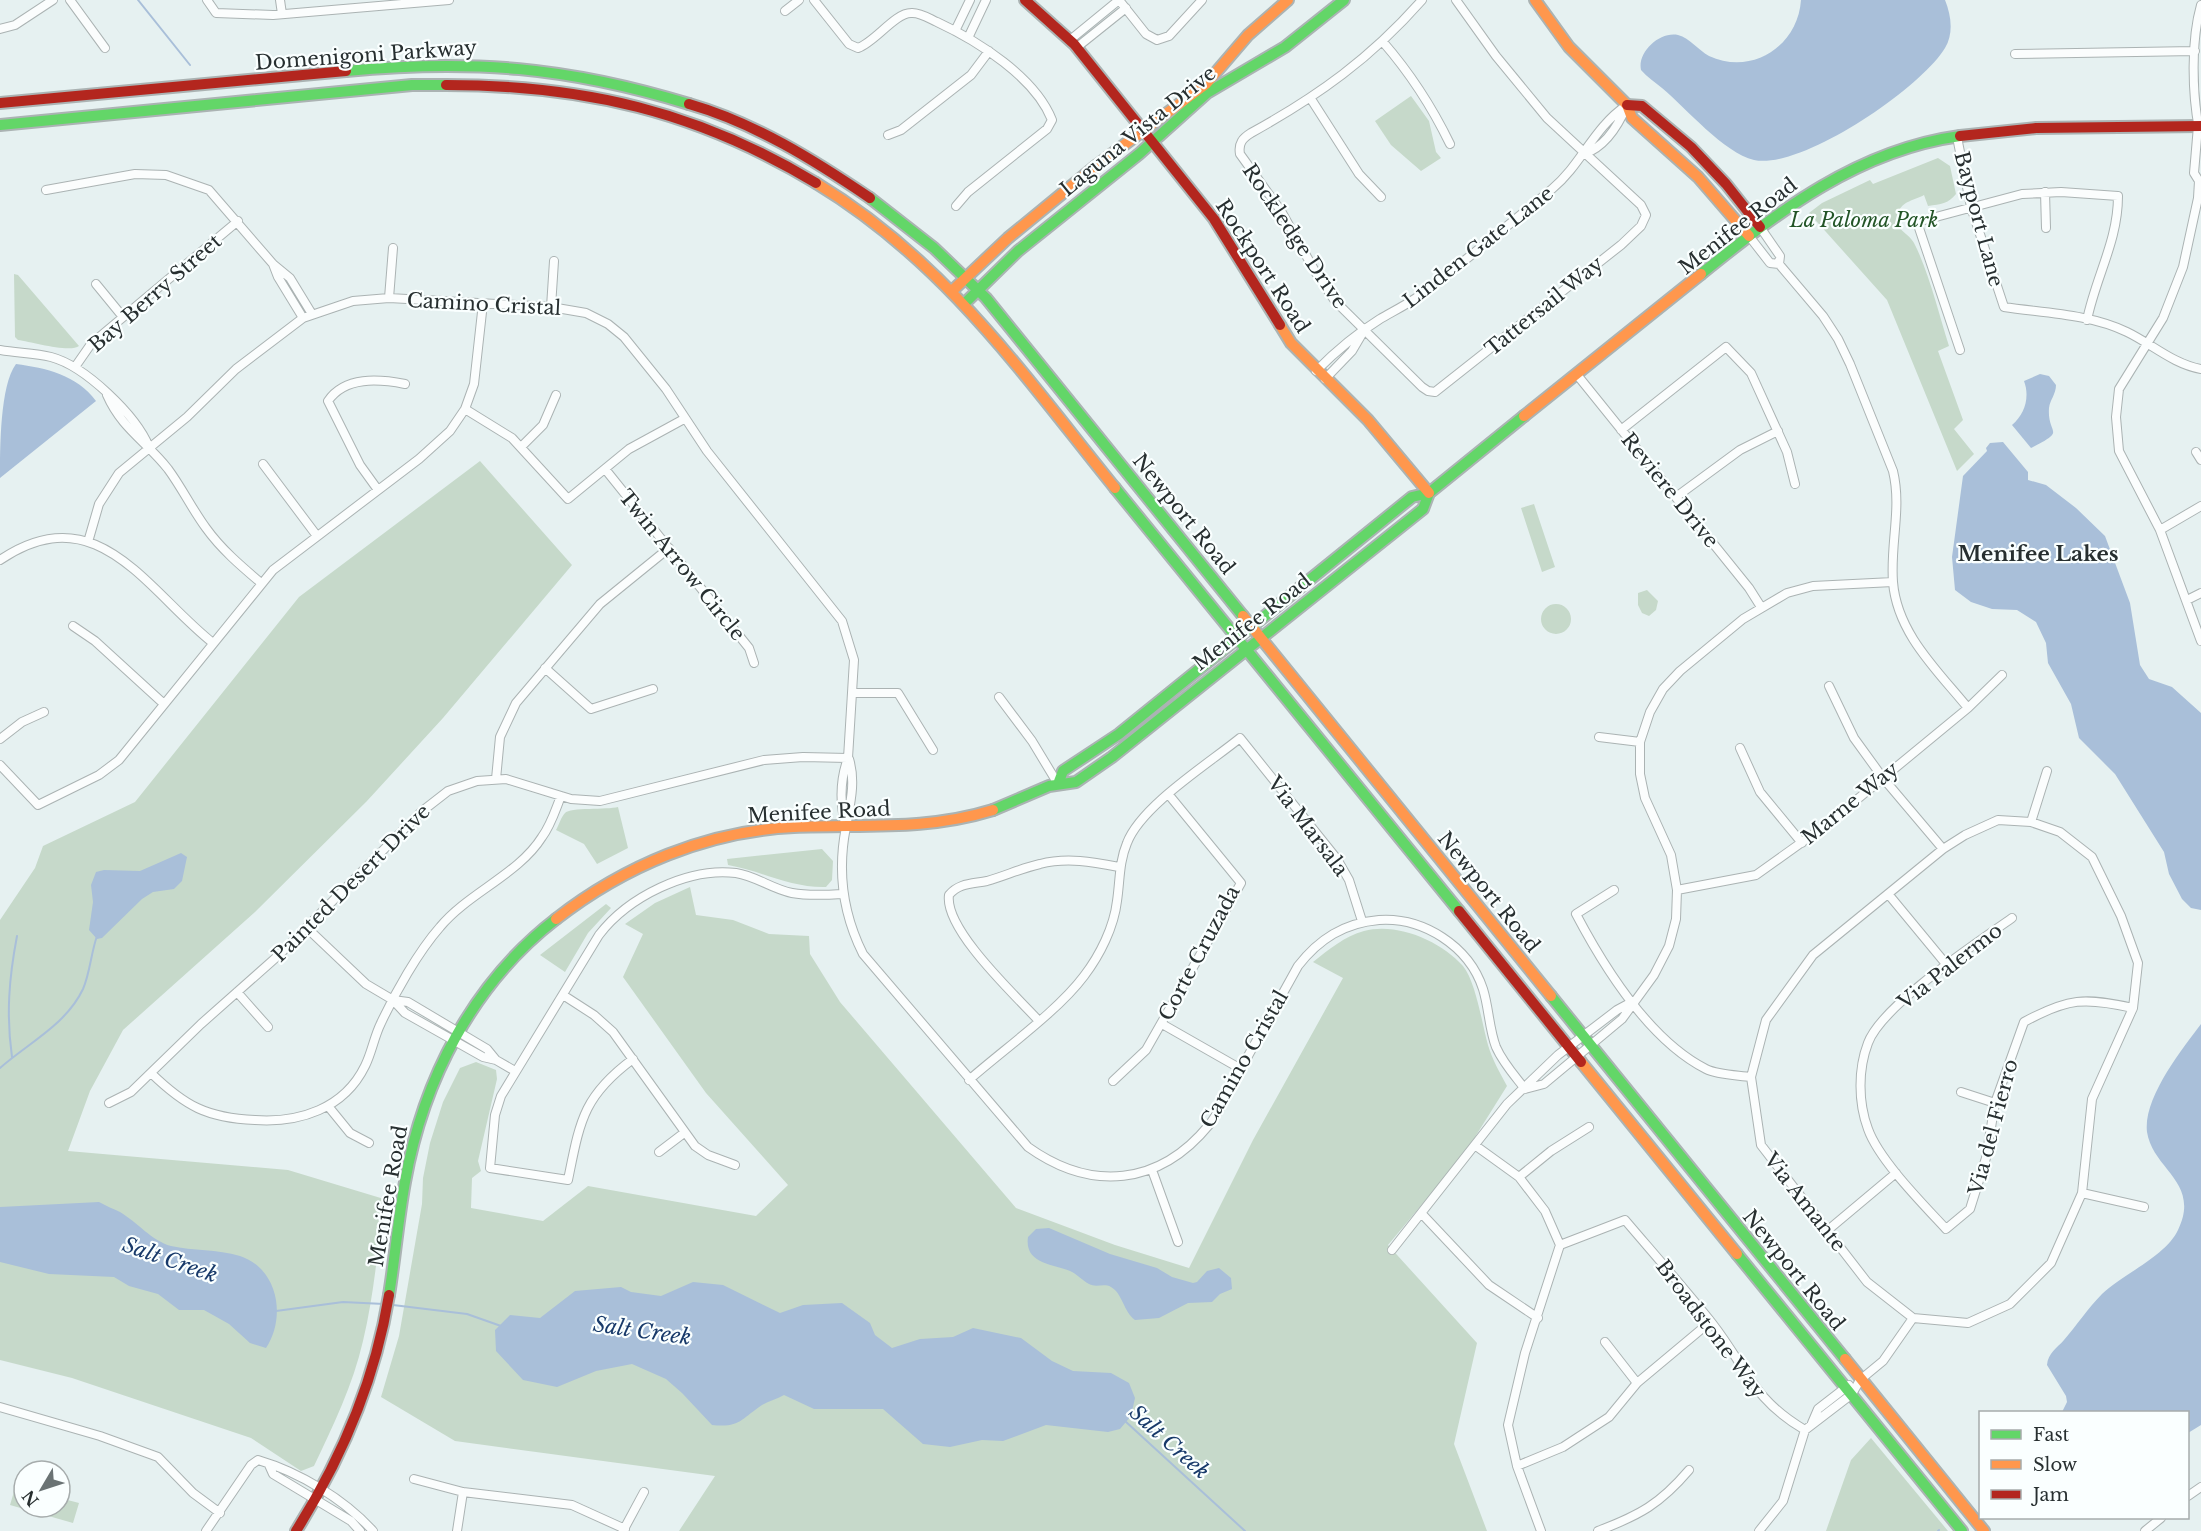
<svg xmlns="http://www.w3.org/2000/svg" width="2201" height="1531" font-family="'Libre Baskerville',serif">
<rect width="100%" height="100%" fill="#e6f1f1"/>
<!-- green -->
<path fill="#c6d9ca" d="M 1411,96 L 1429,121 L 1436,152 L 1441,158 L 1421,171 L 1391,145 L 1375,121 Z
M 1938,158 L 1950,166 L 1956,194 C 1948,204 1941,204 1928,206 L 1924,195 C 1915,200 1902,201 1898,213 C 1892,229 1908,232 1914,243 C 1929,272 1939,315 1949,346 L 1938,351 L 1963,420 L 1954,429 L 1974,454 L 1957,471 L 1887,300 L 1809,213 L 1822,203 L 1870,180 L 1873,184 Z
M 14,274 L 18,275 L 79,346 C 70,353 32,342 18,340 L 15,337 Z
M 480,461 L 572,565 L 443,718 L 367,801 L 255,912 L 123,1030 L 90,1091 L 68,1151 L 288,1170 L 384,1199 C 378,1247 374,1295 363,1341 C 353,1385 333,1426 314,1466 L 301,1471 L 251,1438 L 72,1378 L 0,1360 L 0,920 L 35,868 L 43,846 L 135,802 L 299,597 Z
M 1534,504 L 1555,567 L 1542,572 L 1521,508 Z
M 1647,590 L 1658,601 L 1656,610 L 1649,616 L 1642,613 L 1638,605 L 1638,593 Z
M1541 619a15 15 0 1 1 30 0a15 15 0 1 1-30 0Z
M 618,807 L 628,848 L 597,864 L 584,844 L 556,830 C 559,825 561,817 565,813 C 570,807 607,810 618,807 Z
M 822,849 L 833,861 L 832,880 L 826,887 C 791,888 762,871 728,865 L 727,859 Z
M 690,887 L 696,915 L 733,920 L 769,934 L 809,936 L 810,954 L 840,1002 L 1016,1208 L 1115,1245 L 1189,1268 L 1253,1140 L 1343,978 L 1313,962 C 1328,950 1345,936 1364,931 C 1397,922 1441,941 1463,966 C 1476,982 1482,1024 1488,1045 C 1492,1059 1500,1073 1507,1086 L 1465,1153 L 1388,1245 L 1477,1343 L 1454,1444 L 1487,1531 L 679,1531 L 715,1476 L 455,1441 L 381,1397 L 399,1336 L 422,1204 L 423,1178 L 430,1143 L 443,1102 L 460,1068 L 476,1062 L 496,1070 L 497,1079 L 478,1161 L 481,1171 L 472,1178 L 471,1208 L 543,1221 L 588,1186 L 756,1216 L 788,1185 L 706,1093 L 623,977 L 643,934 L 625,924 L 655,903 Z
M 606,904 L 611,908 L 588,933 L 565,972 L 540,955 Z
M 1871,1438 L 1948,1531 L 1826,1531 L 1851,1460 Z
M 16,1485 L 24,1487 L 24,1507 L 60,1507 L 60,1498 L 79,1503 L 73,1523 L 10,1505 Z"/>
<!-- water -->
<path fill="#a9bfd9" d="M 1801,0 L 1945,0 C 1951,15 1954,33 1945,48 C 1921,88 1802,170 1754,160 C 1724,153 1686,108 1662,88 C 1655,82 1647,77 1641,70 C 1637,52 1660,31 1678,35 C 1690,38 1698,50 1709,56 C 1752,76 1798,46 1801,0 Z
M 16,364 C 46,368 77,375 96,401 L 0,478 C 0,448 0,385 16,364 Z
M 2040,374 L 2049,376 L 2056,385 C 2056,394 2050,400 2049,408 C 2047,436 2068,429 2031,448 L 2012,425 C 2025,414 2030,397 2024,381 Z
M 2003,442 L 2028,472 L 2028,480 L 2046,485 L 2076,508 L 2105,536 L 2130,603 L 2140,665 L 2149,679 L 2172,687 L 2201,713 L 2201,910 L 2191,908 L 2182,899 L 2169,874 L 2164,852 L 2115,774 L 2079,738 L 2071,704 L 2048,663 L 2046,643 L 2036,622 L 2017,610 L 1992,609 L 1971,602 L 1955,590 L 1952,557 L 1963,476 L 1987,451 L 1986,448 L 1990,443 Z
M 181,853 L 187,857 L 182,881 L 174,889 L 153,892 L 142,899 L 102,938 L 97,939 L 89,930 L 93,902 L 91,885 L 96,872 L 104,870 L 140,871 Z
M 2201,1024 L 2201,1425 L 2188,1433 L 2188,1412 L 2062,1412 L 2067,1402 L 2066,1396 L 2047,1365 C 2048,1353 2057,1348 2064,1340 C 2077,1325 2088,1308 2102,1294 C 2123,1274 2166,1256 2178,1230 C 2201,1182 2153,1170 2147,1132 C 2143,1098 2182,1049 2201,1024 Z
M 99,1202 C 106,1206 114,1209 120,1212 C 137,1222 152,1241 171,1246 C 193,1251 217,1249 240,1256 C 279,1269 286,1318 266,1348 L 250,1343 L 229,1324 L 204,1310 L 179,1310 L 158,1294 L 129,1286 L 114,1277 L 49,1274 L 0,1262 L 0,1207 Z
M 1049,1228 L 1110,1254 L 1157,1268 L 1172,1277 L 1193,1283 L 1197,1282 L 1207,1271 L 1219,1268 L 1231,1278 L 1232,1289 L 1220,1294 L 1212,1302 L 1188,1303 L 1159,1318 L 1135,1320 C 1123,1311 1123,1294 1111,1287 C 1104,1283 1096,1288 1089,1284 C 1082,1280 1077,1274 1070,1271 C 1053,1264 1024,1264 1028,1237 L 1036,1229 Z
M 693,1282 L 723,1285 L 780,1313 L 803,1305 L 842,1303 L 870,1323 L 875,1335 L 892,1348 L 920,1339 L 953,1337 L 973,1328 L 1021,1338 L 1052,1361 L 1073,1371 L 1111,1373 L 1129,1383 L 1135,1398 L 1131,1416 L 1120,1429 L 1108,1432 L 1046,1425 L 1003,1441 L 982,1440 L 950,1447 L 923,1444 L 883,1409 L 814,1409 L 784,1395 C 777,1399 769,1401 762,1405 C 741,1419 740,1428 712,1425 L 682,1393 L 666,1379 L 632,1364 L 596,1371 L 557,1387 L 523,1380 L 496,1351 L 495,1330 L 510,1315 L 540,1318 L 575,1291 L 621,1287 L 631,1292 L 661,1296 Z"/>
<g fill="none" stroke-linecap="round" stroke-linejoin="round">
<!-- stream -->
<path stroke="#a9bfd9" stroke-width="2" d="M 138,0 L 190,65
M 12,1057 C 6,1015 9,978 17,936
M 0,1068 C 28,1043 66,1025 83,989 C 90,973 91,953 97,936
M 393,1305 L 467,1314 L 501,1326
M 276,1311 L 343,1302 L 384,1304
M 1125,1421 L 1245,1531
M 1938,1531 L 1939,1530"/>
<!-- street casing -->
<g stroke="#abb3b3" stroke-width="10">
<path id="street" d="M 70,0 L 105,48
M 207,0 L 216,13 L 273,15 L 449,0
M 280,0 L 282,14
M 814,0 L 849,44 L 858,48 C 875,42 895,13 911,13 C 920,12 930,19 937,22 C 978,41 1035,77 1052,120 L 1047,129 L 968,192 L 956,206
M 1119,0 L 1146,34 L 1157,40 L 1169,36 L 1202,0
M 1422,0 C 1371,58 1318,96 1251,133 C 1243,138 1238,143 1240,154 L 1281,211 L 1316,273 L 1335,301 L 1422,387 L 1428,391 L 1435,392 L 1621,245 L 1641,226 L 1646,215 L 1641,205 L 1547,118 L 1496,56 L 1456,0
M 785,11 L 799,0
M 0,29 L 15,25 L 53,0
M 955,31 L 970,0
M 968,38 L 986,0
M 1070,40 L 1119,0
M 1383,42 C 1410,73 1432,107 1450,144
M 1076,48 L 1126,8
M 2015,54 L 2195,51
M 1311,99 L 1359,174 L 1381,197
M 2198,126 L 2194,173 L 2199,181 L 2198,198 L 2183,267 L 2163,318 L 2119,389 L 2116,417 L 2119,451 L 2160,530 L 2201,641
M 2199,129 C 2192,93 2191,40 2201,5
M 888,135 L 901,130 L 971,75 L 989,51
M 1957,137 L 1971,207 L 2004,307 C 2044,313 2090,314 2127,332 C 2152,344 2173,364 2201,369
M 1584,154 C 1605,147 1619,124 1627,105
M 46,190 L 135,174 L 166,175 L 209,190 L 273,264 L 290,278 L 312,314
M 2045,192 L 2046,228
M 1760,227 L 1780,256 L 1779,264
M 1749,236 L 1770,263 L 1779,264 L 1823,316 L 1838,339 L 1850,364 L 1893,471 C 1902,508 1890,544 1893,582 C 1897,633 1937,670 1968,708
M 273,264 L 278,277 L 303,318
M 96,284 L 123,317
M 389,298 L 393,248
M 551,307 L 554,261
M 0,350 C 17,353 35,353 51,357 C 85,366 136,415 149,447
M 1960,350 L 1917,222 L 2022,194 L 2061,192 L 2118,196 C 2118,241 2096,276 2087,320
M 75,367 L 91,344 L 238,221
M 1316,371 C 1336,351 1356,334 1380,319 C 1392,312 1404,306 1416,298 C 1462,264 1507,226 1552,189 C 1582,164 1593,128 1627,105
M 1578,376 L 1749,588 L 1761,607
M 1325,379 L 1352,351 L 1362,334
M 107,395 C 122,429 146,441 168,469 C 182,488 192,509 206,528 C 221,549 241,566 261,583
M 465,409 L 512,438 L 568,499 L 629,449 L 684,419
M 1621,430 L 1726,347 L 1751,373 L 1787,452 L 1795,484
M 521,447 L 543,425 L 556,395
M 2196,452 L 2201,460
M 263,464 L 317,536
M 605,469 L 749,648 L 754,663
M 378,490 L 360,465 L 328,401 C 345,376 379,379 405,384
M 1676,497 L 1740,450 L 1778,431
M 2160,530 L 2201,506
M 88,542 L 99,504 L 119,473 L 187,417 L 236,369 L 303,318 L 353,301 L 389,298 L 551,307 L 586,313 L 608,324 L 624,337 L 666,389 L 707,451 L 842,621 L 854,660 L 848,758 C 840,780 840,805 846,827
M 0,560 C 97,494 147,591 213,643
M 2187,600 L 2201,593
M 73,626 L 95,641 L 164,704
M 545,668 L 591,709 L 653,689
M 1829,686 L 1854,738 L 1883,778 L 1943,849
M 853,693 L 898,693 L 933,750
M 999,697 L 1032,741 L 1058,784
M 1599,737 L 1640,742
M 0,739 L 22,722 L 44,712
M 1740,748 L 1760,792 L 1802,843
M 849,759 C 856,782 850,804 846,827 C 837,872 843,914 863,954 L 1028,1147 C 1091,1192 1159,1186 1209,1125 C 1221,1110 1229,1090 1238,1074 C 1258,1038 1278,1002 1298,966 C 1319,939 1344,923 1379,920 C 1423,917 1469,946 1483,989 C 1489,1008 1489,1029 1496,1047 C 1503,1063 1515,1076 1525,1089
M 0,765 L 38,805 L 99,775 L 119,760 L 273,570 L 419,459 L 450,431 L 465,409 L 474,384 L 483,303
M 496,779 L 500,737 L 516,703 L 600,604 L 669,548
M 1998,820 L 2031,822 L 2060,832 L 2092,857 L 2121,916 L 2138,963 L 2133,1008 L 2092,1099 L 2082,1193 L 2051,1263 L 2010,1304 L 1968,1323 L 1913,1318 L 1867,1282 L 1761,1145 L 1751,1077 L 1766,1020 L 1813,955 L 1943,849 L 1965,835 Z
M 2031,822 L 2047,771
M 1614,890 L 1576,914 C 1605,969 1649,1040 1706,1069 C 1718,1075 1737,1075 1751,1077
M 1677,890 L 1756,875 L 1826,825 L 1968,708 L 2002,675
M 1889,895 L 1946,964
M 2012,918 C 1977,943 1882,1005 1868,1043 C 1858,1069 1858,1102 1868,1129 C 1879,1160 1923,1204 1946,1229 L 1970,1209 L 1986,1158 L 1995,1103 L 2024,1022 C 2068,998 2085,997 2133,1008
M 307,928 L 366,984 L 393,1000 L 405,1013 L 483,1057 L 496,1060 L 515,1071
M 237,992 L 268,1027
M 563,995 L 594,1015 L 613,1032 L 695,1146 L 708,1155 L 735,1165
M 393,1000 L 408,1002 L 487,1049 L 496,1060
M 1038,1020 C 1015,995 944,929 949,895 C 959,883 972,884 987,881 C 1005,876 1022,868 1040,864 C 1067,857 1093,862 1119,867
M 1162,1024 L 1241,1069
M 633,1059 C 583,1096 580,1121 568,1180 L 490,1168 L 495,1115 L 501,1096 L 599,935 C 628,897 688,867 736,873 C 756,876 772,889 792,893 C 808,896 826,895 842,894
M 151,1073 C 185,1106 207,1118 255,1120 C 299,1123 344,1109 365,1066 C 372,1052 374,1037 381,1023 C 395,993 418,952 440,927 C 468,893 519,874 542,837 C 551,825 555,811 561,796
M 969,1080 C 1003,1050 1058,1011 1084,976 C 1100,955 1114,927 1117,901 C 1120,881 1119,862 1127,843 C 1141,806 1208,764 1240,738 L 1337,859 L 1349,880 L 1362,921
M 1113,1081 L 1146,1050 L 1241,883 L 1169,795
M 1525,1089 L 1544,1084 L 1622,1019 L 1654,975 L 1669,946 L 1676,919 L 1677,890 L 1671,855 L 1645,798 L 1640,774 L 1640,742 L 1650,712 L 1663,689 L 1680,671 L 1743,619 L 1787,593 L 1813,586 L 1893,582
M 1961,1092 L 1995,1103
M 109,1103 L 131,1092 L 201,1024 L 280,954 L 421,812 L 448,791 L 477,781 L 506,779 L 571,799 L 600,801 L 764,760 L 803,757 L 848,758
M 328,1106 L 350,1133 L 369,1143
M 1476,1146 L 1519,1177 L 1545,1211 L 1560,1245 L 1525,1353 L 1508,1425 L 1517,1466 L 1541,1531
M 659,1152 L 684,1133
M 1152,1170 L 1178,1242
M 1519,1177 L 1551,1151 L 1589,1127
M 2082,1193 L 2144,1207
M 1422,1214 L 1489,1285 L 1538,1318
M 1828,1230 L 1896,1173
M 1560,1245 L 1625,1220 C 1654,1254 1684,1288 1712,1323 C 1747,1368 1752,1399 1805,1430
M 1392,1250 L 1507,1104 L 1558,1055 L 1617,1010 L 1630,1003
M 1605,1342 L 1637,1383
M 1860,1380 L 1883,1361 L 1913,1318
M 0,1407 L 100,1436 L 158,1457 L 193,1493 L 220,1513
M 1812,1423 L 1818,1409 L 1849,1385
M 269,1465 L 273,1474 L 351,1521 L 360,1531
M 1517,1466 L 1563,1447 L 1609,1417 L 1637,1383 L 1710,1322
M 414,1479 L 463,1492 L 572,1505 L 625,1529
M 2188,1496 L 2201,1487
M 206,1531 L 251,1465 L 258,1460 C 299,1472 344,1499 373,1531
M 457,1531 L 463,1492
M 623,1531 L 644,1492
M 1598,1531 C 1640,1515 1660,1504 1689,1470
M 1759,1531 L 1783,1501 L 1805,1430 L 1852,1394 L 1860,1380
M 2145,1531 L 2161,1518"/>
</g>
<!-- fast casing -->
<g stroke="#abb3b3" stroke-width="14">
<path id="fast" d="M 346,71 C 472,59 568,67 689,104
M 0,125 L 412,85 L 446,85
M 870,198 L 934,248 L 986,298 L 1243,616
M 1701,274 C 1779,211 1858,150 1960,136
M 965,303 L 1018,251 L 1139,154 L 1207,93 L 1285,47 L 1344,0
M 1115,488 L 1459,911
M 1058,784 L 1063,771 L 1119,734 L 1412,497 L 1429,493 L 1524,416
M 993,810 L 1049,786 L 1076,782 L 1112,757 L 1423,509 L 1429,493
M 1551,996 L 1845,1359
M 1737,1254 L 1962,1531
M 389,1295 C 395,1258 398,1220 405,1182 C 423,1080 473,983 556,919"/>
</g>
<!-- slow casing -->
<g stroke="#abb3b3" stroke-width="14">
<path id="slow" d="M 1535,0 L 1569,47 L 1627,105 L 1632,118 L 1698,177 L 1749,236
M 816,183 C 945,261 1022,373 1115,488
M 953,290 L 1008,238 L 1097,165 L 1206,84 L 1248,35 L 1288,0
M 1280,325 L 1291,343 L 1368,420 L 1429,493
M 1524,416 L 1701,274
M 1243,616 L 1551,996
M 556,919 C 624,866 707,831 794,827 C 864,824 925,831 993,810
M 1581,1062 L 1737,1254
M 1845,1359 L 1984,1531"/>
</g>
<!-- jam casing -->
<g stroke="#abb3b3" stroke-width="14">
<path id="jam" d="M 1025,0 L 1074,44 L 1214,219 L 1280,325
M 446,85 C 583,85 697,111 816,183
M 0,103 L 346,71
M 689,104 C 755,123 814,160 870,198
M 1627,105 L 1642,106 L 1691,147 L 1726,184 L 1760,227
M 1960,136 L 2036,128 L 2201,126
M 1459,911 L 1581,1062
M 296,1531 C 342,1458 375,1381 389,1295"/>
</g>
<!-- street -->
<use href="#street" stroke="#fbfdfd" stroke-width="8"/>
<!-- fast -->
<use href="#fast" stroke="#63d668" stroke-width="10"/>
<!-- slow -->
<use href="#slow" stroke="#ff974d" stroke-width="10"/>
<!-- jam -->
<use href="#jam" stroke="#b3261e" stroke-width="10"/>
</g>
<g text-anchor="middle" stroke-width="4.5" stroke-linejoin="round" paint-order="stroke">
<!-- street labels -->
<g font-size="20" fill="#272f30" stroke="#faffff">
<text transform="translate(366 55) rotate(-4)" y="7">Domenigoni Parkway</text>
<text transform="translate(1138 131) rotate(-39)" y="7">Laguna Vista Drive</text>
<text transform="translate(1979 219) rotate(75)" y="7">Bayport Lane</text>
<text transform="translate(1738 226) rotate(-38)" y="7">Menifee Road</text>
<text transform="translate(1295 236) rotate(56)" y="7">Rockledge Drive</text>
<text transform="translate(1478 247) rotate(-38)" y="7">Linden Gate Lane</text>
<text transform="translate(1263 266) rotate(57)" y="7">Rockport Road</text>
<text transform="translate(155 293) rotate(-41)" y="7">Bay Berry Street</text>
<text transform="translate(484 304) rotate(3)" y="7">Camino Cristal</text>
<text transform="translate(1544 306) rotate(-39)" y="7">Tattersail Way</text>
<text transform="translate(1670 490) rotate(51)" y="7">Reviere Drive</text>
<text transform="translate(1184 514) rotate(51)" y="7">Newport Road</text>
<text transform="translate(682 565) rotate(51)" y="7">Twin Arrow Circle</text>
<text transform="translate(1252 622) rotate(-38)" y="7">Menifee Road</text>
<text transform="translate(1850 803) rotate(-39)" y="7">Marne Way</text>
<text transform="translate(819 812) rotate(-3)" y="7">Menifee Road</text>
<text transform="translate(1308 826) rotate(53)" y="7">Via Marsala</text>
<text transform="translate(351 883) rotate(-45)" y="7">Painted Desert Drive</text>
<text transform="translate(1489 892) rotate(51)" y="7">Newport Road</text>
<text transform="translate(1199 953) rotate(-62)" y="7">Corte Cruzada</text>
<text transform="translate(1950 966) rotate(-38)" y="7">Via Palermo</text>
<text transform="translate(1244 1059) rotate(-60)" y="7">Camino Cristal</text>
<text transform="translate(1993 1127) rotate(-75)" y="7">Via del Fierro</text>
<text transform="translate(388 1196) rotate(-80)" y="7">Menifee Road</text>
<text transform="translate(1805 1202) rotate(52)" y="7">Via Amante</text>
<text transform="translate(1794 1270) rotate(51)" y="7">Newport Road</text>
<text transform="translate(1711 1329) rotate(53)" y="7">Broadstone Way</text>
</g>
<!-- park labels -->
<g font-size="20" font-style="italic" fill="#235527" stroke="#faffff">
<text x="1864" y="227">La Paloma Park</text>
</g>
<!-- neighbourhood labels -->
<g font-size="21" font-weight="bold" fill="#272f30" stroke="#faffff">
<text x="2038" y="561">Menifee Lakes</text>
</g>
<!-- water labels -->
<g font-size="21" font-style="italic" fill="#183a6a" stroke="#faffff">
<text transform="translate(170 1260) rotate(19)" y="7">Salt Creek</text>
<text transform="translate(642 1331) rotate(8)" y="7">Salt Creek</text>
<text transform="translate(1169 1442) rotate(42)" y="7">Salt Creek</text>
</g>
</g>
<!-- legend -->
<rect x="1979" y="1411" width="210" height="108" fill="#faffff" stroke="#a6acac" stroke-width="1.5"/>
<rect x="1991" y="1430" width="30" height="9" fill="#63d668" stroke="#a6acac" stroke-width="1.5"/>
<text x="2033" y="1441" font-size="18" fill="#272f30">Fast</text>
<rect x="1991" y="1460" width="30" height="9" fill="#ff974d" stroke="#a6acac" stroke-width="1.5"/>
<text x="2033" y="1471" font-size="18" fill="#272f30">Slow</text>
<rect x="1991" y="1490" width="30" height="9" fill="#b3261e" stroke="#a6acac" stroke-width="1.5"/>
<text x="2033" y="1501" font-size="18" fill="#272f30">Jam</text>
<!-- north arrow -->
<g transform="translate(42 1489) rotate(231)"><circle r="28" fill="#faffff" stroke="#a6acac" stroke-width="1.5"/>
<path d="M0-4.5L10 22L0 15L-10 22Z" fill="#6a7374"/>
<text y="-9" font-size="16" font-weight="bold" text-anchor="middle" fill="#272f30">N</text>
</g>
</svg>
